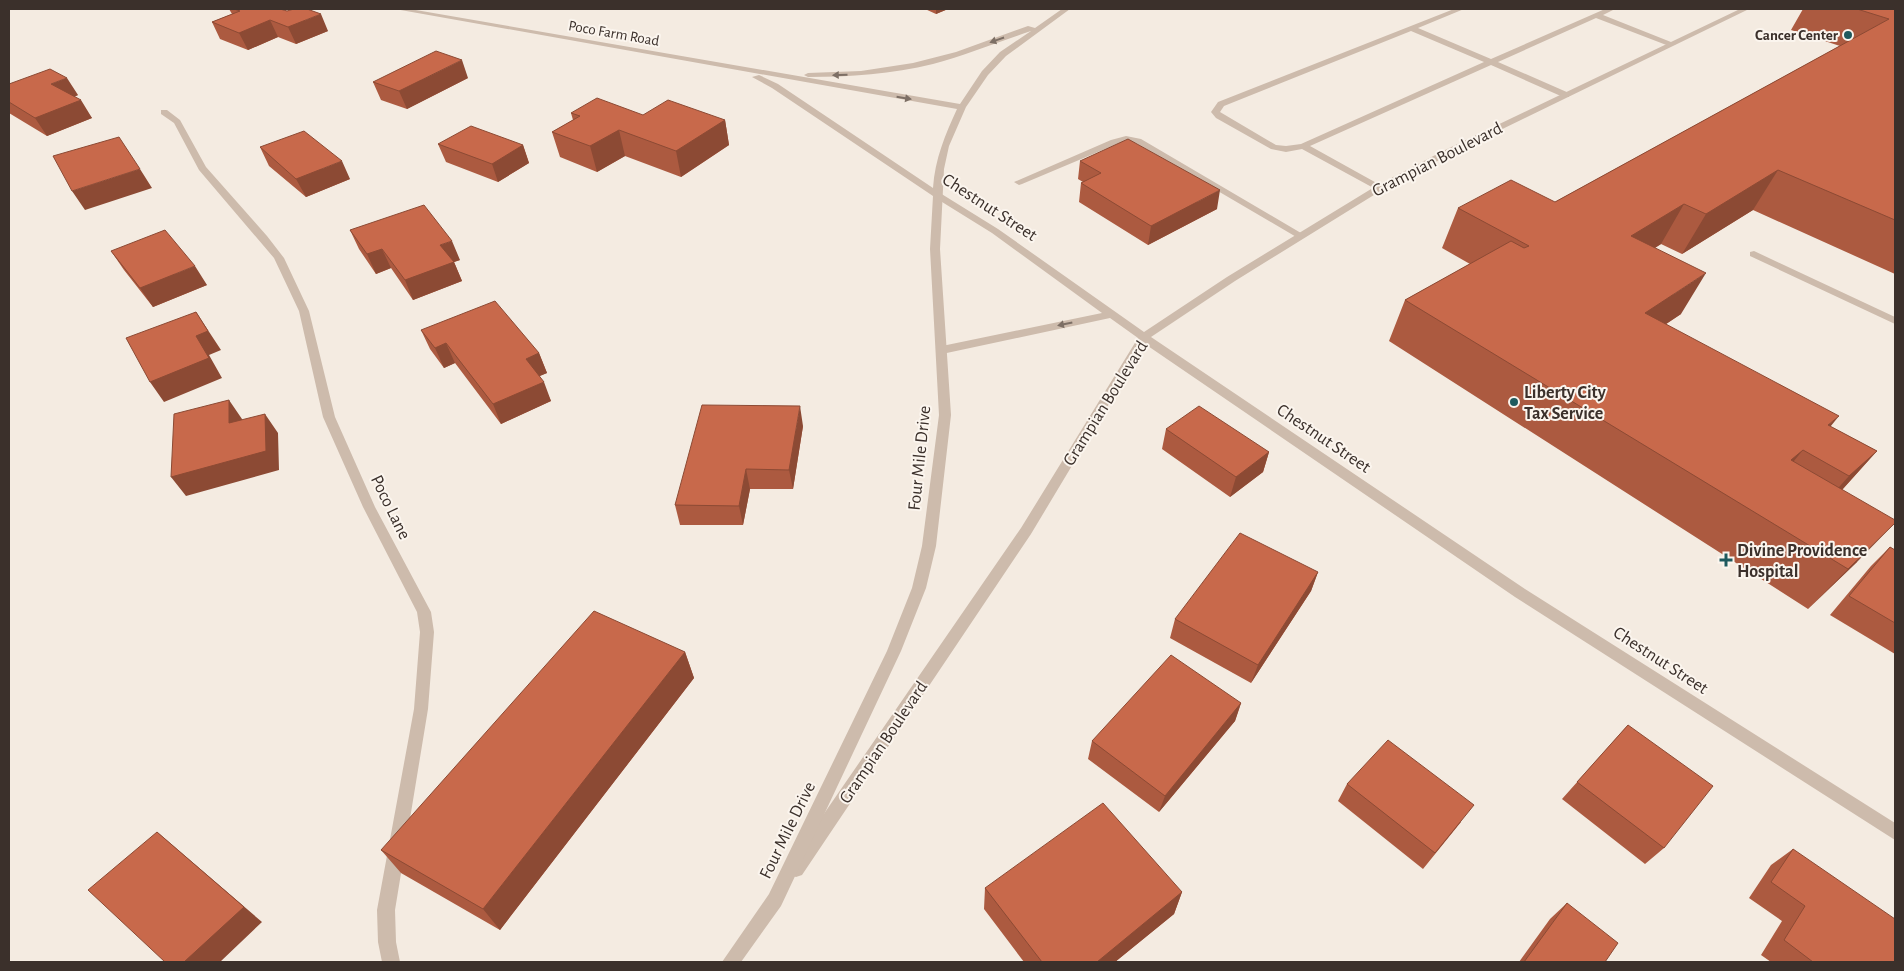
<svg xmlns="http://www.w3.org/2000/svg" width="1904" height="971" font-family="'Alegreya Sans',sans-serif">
<rect width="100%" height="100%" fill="#f4ebe1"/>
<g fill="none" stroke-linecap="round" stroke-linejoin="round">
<!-- service -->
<path fill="#cdbbac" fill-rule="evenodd" d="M 1454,9 L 1464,9 L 1418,28 L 1491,59 L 1605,9 L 1615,9 L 1603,15 L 1676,44 L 1669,46 L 1596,18 L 1498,62 L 1569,93 L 1569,97 L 1563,97 L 1491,65 L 1310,146 L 1382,186 L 1384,188 L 1379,191 L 1302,149 L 1286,152 L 1271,149 L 1216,118 L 1211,112 L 1218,102 ZM 1411,31 L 1484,62 L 1301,144 L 1286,146 L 1276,145 L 1220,112 L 1224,106 Z
M 161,110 L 167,110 L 180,120 L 206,167 L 267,236 L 284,258 L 309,311 L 335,417 L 375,507 L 431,612 L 434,632 L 428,709 L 395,910 L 396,942 L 400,962 L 382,962 L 378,942 L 377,910 L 414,709 L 420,632 L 417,612 L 363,507 L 323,417 L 299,311 L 274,258 L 199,170 L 174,123 L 161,114 Z
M 1126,136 L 1141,139 L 1306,236 L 1301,239 L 1298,238 L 1136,143 L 1126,142 L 1117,144 L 1022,184 L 1019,185 L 1014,182 L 1111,140 Z
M 1754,251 L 1895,317 L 1895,324 L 1750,256 L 1750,252 Z"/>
<!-- minor -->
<path fill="#cdbbac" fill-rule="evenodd" d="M 1740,9 L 1749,9 L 1449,155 L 1382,190 L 1235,281 L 1151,337 L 1525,589 L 1895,823 L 1895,840 L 1515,597 L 1145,344 L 1031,534 L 802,875 L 796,877 L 790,875 L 788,869 L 790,863 L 1021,528 L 1138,338 L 1110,318 L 942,354 L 938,353 L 936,350 L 938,347 L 942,346 L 1102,313 L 992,233 L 934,197 L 934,193 L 940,193 L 998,229 L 1144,332 L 1227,277 L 1376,186 L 1443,151 Z"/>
<!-- tertiary -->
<path fill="#cdbbac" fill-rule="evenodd" d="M 395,9 L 410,9 L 960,104 L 982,71 L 1000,52 L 1031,31 C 998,42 966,55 933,64 C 892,74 850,77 808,77 L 804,75 L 808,73 L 861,71 L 913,63 L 956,52 L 1028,26 L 1035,28 L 1062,9 L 1070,9 L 1006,56 L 988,75 L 966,107 L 949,146 L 944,169 L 940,249 L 951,415 L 936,546 L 926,588 L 901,651 L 781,906 L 741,962 L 722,962 L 769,894 L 887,651 L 912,588 L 922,546 L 939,415 L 930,249 L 933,196 L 772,88 L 752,77 L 759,75 L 778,84 L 933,188 C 935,159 945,135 957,109 Z"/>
</g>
<!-- wall -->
<path fill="#ac5a40" d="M 229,9 L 280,9 L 328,31 L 296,44 L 278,37 L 248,50 L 220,39 L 212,22 L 232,14 Z
M 925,9 L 948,9 L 936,14 Z
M 1803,9 L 1895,9 L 1895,274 L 1753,210 L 1682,254 L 1661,244 L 1655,248 L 1681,314 L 1666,324 L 1831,427 L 1877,451 L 1842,490 L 1857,562 L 1808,609 L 1389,341 L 1405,300 L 1470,264 L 1442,248 L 1458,208 L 1555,202 L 1840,46 L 1791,30 Z
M 468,78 L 407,109 L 381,100 L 373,82 Z
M 9,84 L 78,95 L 74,97 L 92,118 L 47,136 L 9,113 Z
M 571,113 L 643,115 L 725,120 L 729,145 L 681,177 L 625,156 L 597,172 L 560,157 L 552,132 L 573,120 Z
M 438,144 L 523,145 L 529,163 L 498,182 L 446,162 Z
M 260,147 L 350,179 L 306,197 L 269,166 Z
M 1080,161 L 1217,209 L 1148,245 L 1079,202 L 1081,183 L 1083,182 L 1078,179 Z
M 350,230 L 460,260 L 454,262 L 462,281 L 413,300 L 391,268 L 376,274 L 359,249 Z
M 111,251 L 207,285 L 153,307 L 124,270 Z
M 421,330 L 539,353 L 547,373 L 539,376 L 551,401 L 501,424 L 455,363 L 444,368 L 430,349 Z
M 803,426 L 793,489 L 750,489 L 743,525 L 680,525 L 675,505 Z
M 1166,429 L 1269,452 L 1263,472 L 1230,497 L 1162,449 Z
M 1890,547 L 1895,550 L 1895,654 L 1830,615 L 1871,566 Z
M 1318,572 L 1311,591 L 1251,683 L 1170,638 L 1175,619 Z
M 685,652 L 694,678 L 500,930 L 401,873 L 381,850 Z
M 1241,703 L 1235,721 L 1159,812 L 1088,759 L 1092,741 Z
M 1628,725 L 1664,848 L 1645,864 L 1562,799 Z
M 1347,784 L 1461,822 L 1423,869 L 1338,801 Z
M 1793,849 L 1895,962 L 1771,962 L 1761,955 L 1782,921 L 1749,898 L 1771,865 Z
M 985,888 L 1182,892 L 1174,914 L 1115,962 L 1024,962 L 984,909 Z
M 1567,903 L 1605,962 L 1519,962 L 1550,919 Z"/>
<!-- shaded-wall -->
<path fill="#8c4a34" d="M 936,9 L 948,9 L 936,14 Z
M 321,14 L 328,31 L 296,44 L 288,27 Z
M 270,20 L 278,37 L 248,50 L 239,33 Z
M 462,60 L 468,78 L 407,109 L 399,91 Z
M 67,78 L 78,95 L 62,102 L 51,84 Z
M 81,100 L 92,118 L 47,136 L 35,118 Z
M 725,120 L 729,145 L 681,177 L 676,151 Z
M 619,130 L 625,156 L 597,172 L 590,146 Z
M 523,145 L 529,163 L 498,182 L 492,164 Z
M 342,161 L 350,179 L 306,197 L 296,179 Z
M 140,169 L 152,188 L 85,210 L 72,191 Z
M 1778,170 L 1753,210 L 1682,254 L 1706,214 Z
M 1220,190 L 1217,209 L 1148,245 L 1151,226 Z
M 1684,204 L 1661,244 L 1609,276 L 1631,236 Z
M 452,241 L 460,260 L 454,262 L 462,281 L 413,300 L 405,280 L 440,245 Z
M 382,249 L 391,268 L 376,274 L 367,254 Z
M 195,266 L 207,285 L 153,307 L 140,288 Z
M 1706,273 L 1681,314 L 1621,354 L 1645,313 Z
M 196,312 L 221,350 L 209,355 L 222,378 L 164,402 L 150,382 Z
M 446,343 L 455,363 L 444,368 L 435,348 Z
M 539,353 L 547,373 L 533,379 L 526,359 Z
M 544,382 L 551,401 L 501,424 L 493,404 Z
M 229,400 L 242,419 L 243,443 L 229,423 Z
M 800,406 L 803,426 L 793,489 L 789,470 Z
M 265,414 L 278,433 L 279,470 L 186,496 L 171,477 Z
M 1839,416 L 1809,453 L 1828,425 Z
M 1803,450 L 1769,491 L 1791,460 Z
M 1877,451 L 1840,492 L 1812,517 L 1849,476 Z
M 1269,452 L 1263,472 L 1230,497 L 1236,477 Z
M 746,469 L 750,489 L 743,525 L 739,506 Z
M 1895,523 L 1857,562 L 1808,609 L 1848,569 Z
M 1318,572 L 1311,591 L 1251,683 L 1258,665 Z
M 685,652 L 694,678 L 500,930 L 483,909 Z
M 1241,703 L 1235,721 L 1159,812 L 1165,796 Z
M 157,832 L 262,922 L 220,962 L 184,962 Z
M 1182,892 L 1174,914 L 1115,962 L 1097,962 Z"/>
<!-- building -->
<path fill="#c8694b" stroke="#8c4a34" d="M 234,9 L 280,9 L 287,11 L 294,9 L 307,9 L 321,14 L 288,27 L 270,20 L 239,33 L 212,22 L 240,11 Z
M 1857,9 L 1895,9 L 1895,220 L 1778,170 L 1706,214 L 1684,204 L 1631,236 L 1706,273 L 1645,313 L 1839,416 L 1828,425 L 1877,451 L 1849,476 L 1803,450 L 1791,460 L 1895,520 L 1895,523 L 1848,569 L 1405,300 L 1511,241 L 1524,248 L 1529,246 L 1458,208 L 1511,180 L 1555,202 L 1889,19 Z
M 436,51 L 462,60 L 399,91 L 373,82 Z
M 50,69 L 67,78 L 51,84 L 81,100 L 35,118 L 9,102 L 9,84 Z
M 597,98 L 643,115 L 668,100 L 725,120 L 676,151 L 619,130 L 590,146 L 552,132 L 580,116 L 571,113 Z
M 471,126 L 523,145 L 492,164 L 438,144 Z
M 304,131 L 342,161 L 296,179 L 260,147 Z
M 119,137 L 140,169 L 72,191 L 53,156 Z
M 1128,139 L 1220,190 L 1151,226 L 1081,183 L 1101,173 L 1080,161 Z
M 424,205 L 452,241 L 440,245 L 454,262 L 405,280 L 382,249 L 367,254 L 350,230 Z
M 165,230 L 195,266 L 140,288 L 111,251 Z
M 495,301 L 539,353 L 526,359 L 544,382 L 493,404 L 446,343 L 435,348 L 421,330 Z
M 196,312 L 208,331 L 196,336 L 209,358 L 150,382 L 126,338 Z
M 229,400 L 229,423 L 265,414 L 266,451 L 171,477 L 174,414 Z
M 702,405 L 800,406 L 789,470 L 746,469 L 739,506 L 675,505 Z
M 1199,406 L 1269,452 L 1236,477 L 1166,429 Z
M 1240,533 L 1318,572 L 1258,665 L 1175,619 Z
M 1890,547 L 1895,550 L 1895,623 L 1849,596 Z
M 594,611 L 685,652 L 483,909 L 381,850 Z
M 1171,655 L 1241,703 L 1165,796 L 1092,741 Z
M 1628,725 L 1713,786 L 1664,848 L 1577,782 Z
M 1388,740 L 1474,805 L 1435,853 L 1347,784 Z
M 1103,803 L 1182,892 L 1097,962 L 1042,962 L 985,888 Z
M 157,832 L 244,907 L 184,962 L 165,962 L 88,890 Z
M 1793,849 L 1895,919 L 1895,962 L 1813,962 L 1784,940 L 1805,906 L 1771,882 Z
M 1567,903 L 1618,943 L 1605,962 L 1524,962 Z"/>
<!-- one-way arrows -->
<defs><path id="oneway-solid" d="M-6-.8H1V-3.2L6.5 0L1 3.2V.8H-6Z" transform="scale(1.25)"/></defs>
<g fill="#7d6f65">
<use href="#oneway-solid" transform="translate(997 40) rotate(161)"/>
<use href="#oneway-solid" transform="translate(840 75) rotate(179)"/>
<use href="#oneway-solid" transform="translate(904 98) rotate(9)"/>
<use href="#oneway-solid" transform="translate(1065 324) rotate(168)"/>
</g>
<!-- markers -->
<g fill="#1f5a5e" stroke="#fbf5ee" stroke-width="2">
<circle cx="1848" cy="35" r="5"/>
<circle cx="1514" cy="402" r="5"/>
<path d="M1723.5 552.5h5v5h5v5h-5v5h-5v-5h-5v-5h5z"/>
</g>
<g text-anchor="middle" stroke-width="4" stroke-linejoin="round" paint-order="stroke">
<!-- far-street labels -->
<g font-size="15" fill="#3b302b" stroke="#fbf5ee">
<text transform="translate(614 33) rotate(10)" y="5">Poco Farm Road</text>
</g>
<!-- far-poi labels -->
<g font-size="15" font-weight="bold" fill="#3b302b" stroke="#fbf5ee" text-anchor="end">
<text x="1838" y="40">Cancer Center</text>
</g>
<!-- street labels -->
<g font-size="18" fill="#3b302b" stroke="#fbf5ee">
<text transform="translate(1437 159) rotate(-27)" y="6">Grampian Boulevard</text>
<text transform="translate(990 207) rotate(33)" y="6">Chestnut Street</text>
<text transform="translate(1105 403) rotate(-58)" y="6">Grampian Boulevard</text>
<text transform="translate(1324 438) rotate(34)" y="6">Chestnut Street</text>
<text transform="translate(919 458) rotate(-84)" y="6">Four Mile Drive</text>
<text transform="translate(391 507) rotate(64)" y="6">Poco Lane</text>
<text transform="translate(1661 660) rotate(33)" y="6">Chestnut Street</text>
<text transform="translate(883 742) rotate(-56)" y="6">Grampian Boulevard</text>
<text transform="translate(787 830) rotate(-64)" y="6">Four Mile Drive</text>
</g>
<!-- poi labels -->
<g font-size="18" font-weight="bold" fill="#3b302b" stroke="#fbf5ee" text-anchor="start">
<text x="1524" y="398">Liberty City<tspan x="1524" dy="21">Tax Service</tspan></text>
<text x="1737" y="556">Divine Providence<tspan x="1737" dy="21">Hospital</tspan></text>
</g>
</g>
<!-- border -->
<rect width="1904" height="971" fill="none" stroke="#3b302b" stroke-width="20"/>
</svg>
